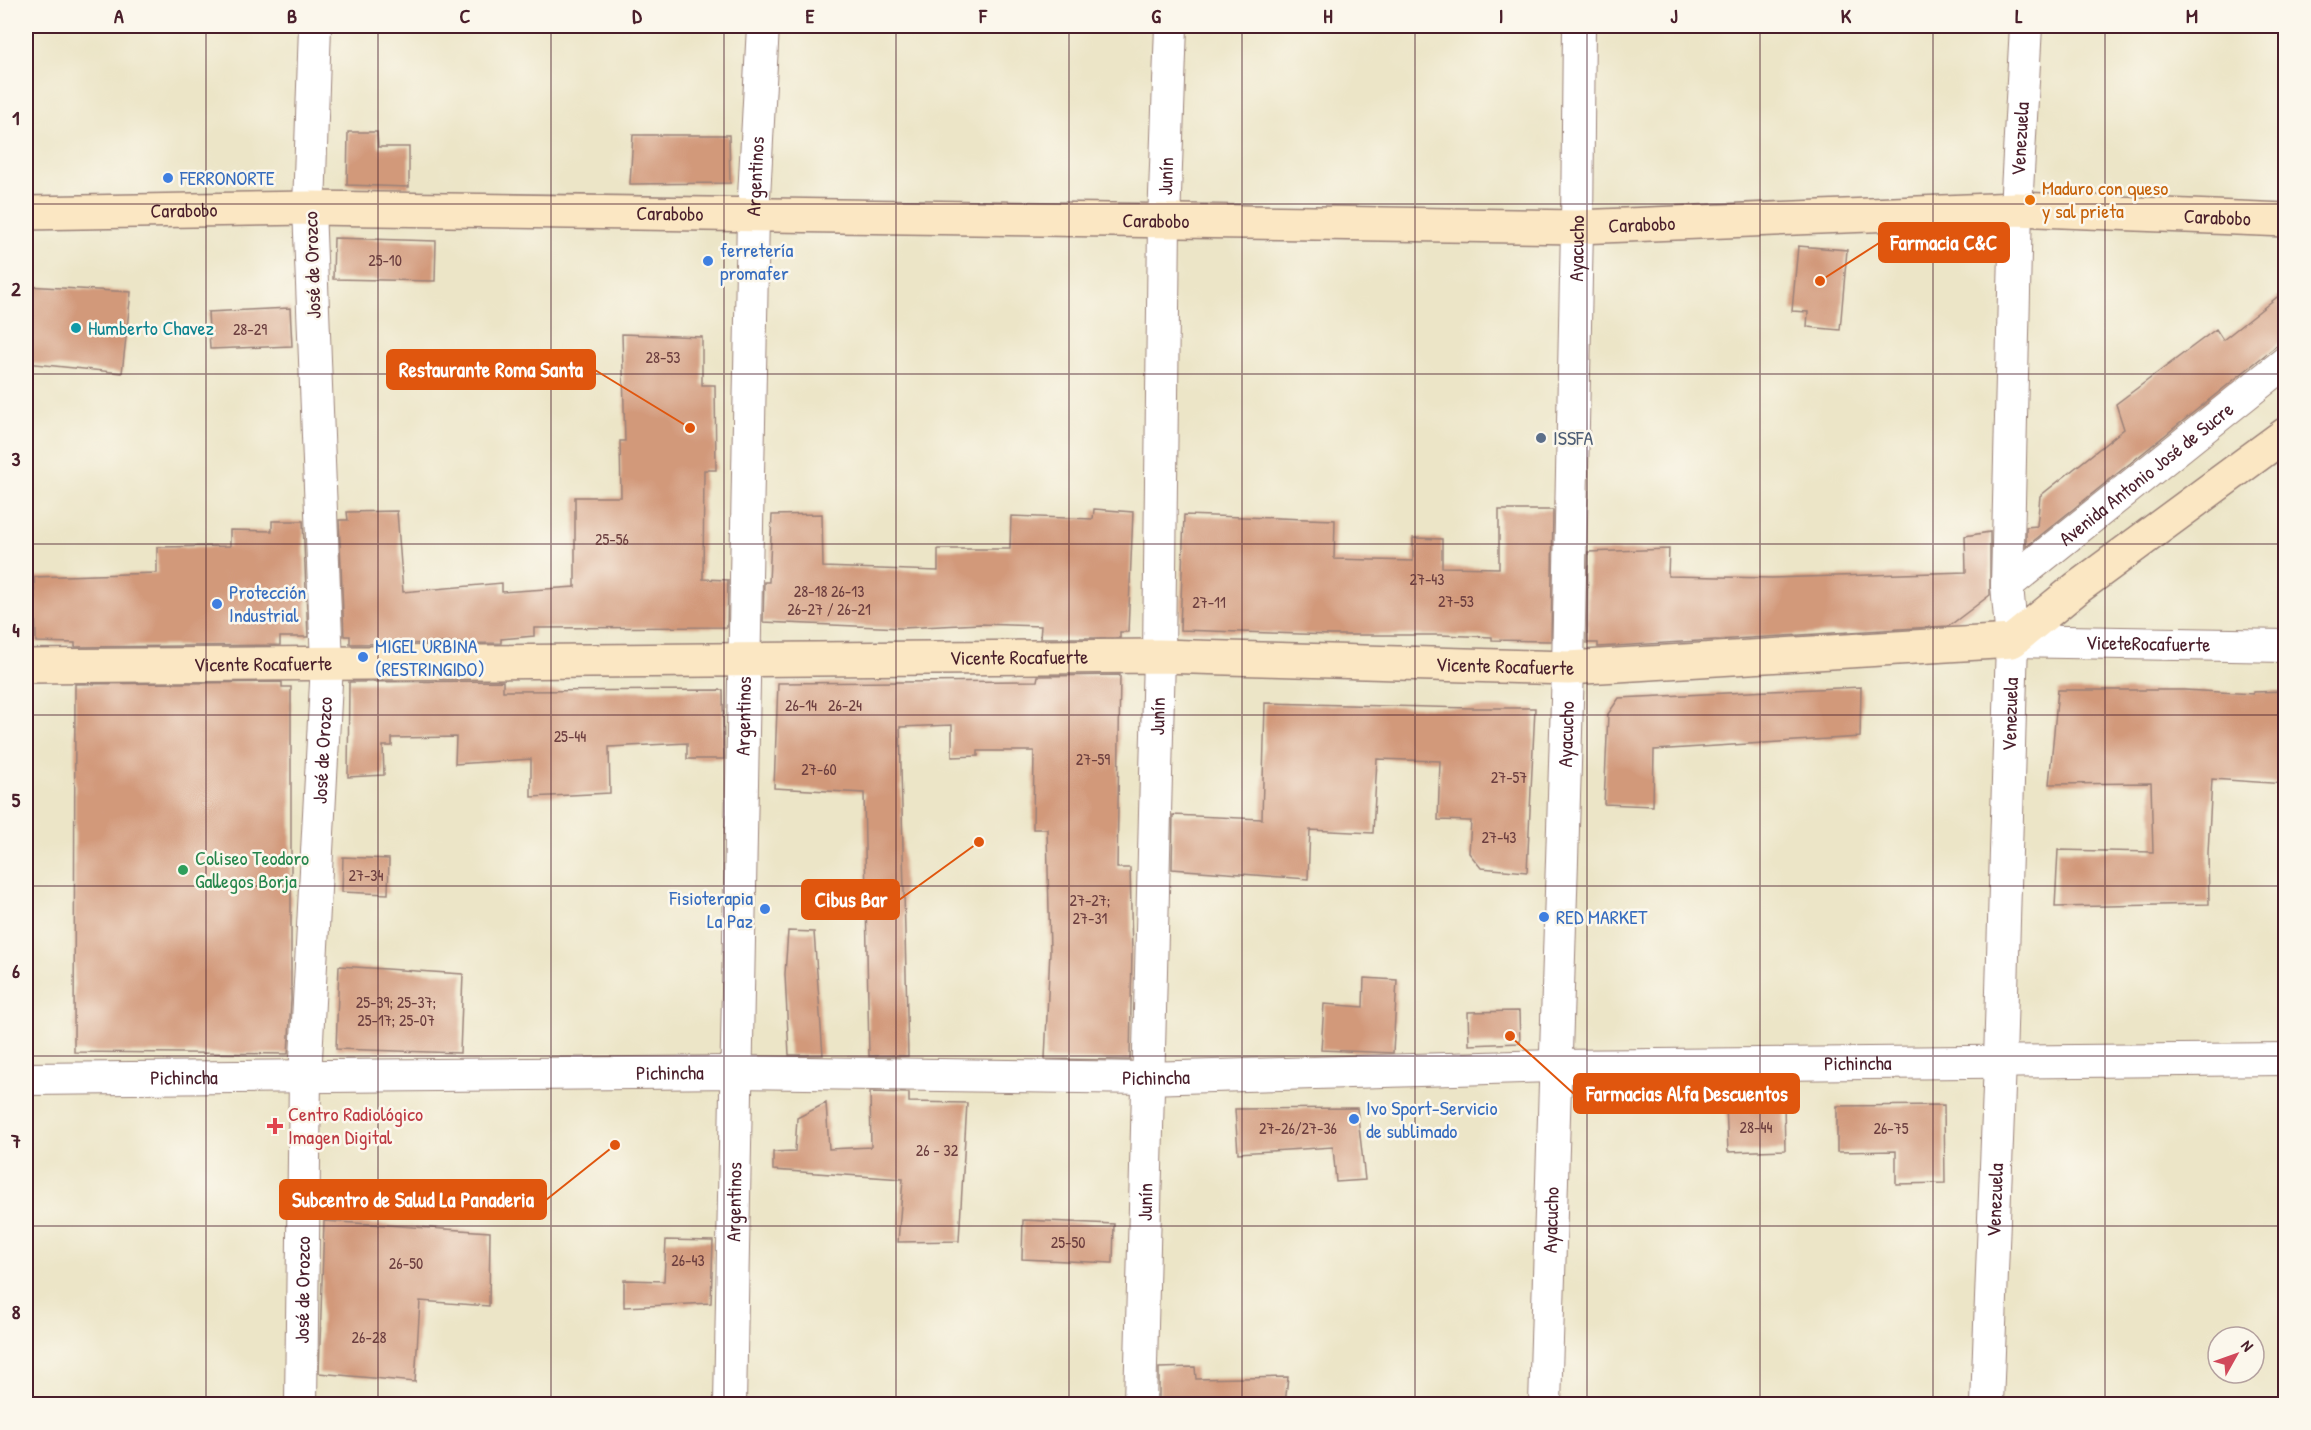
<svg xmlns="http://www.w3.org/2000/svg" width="2311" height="1430" font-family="'Patrick Hand',sans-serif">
<rect width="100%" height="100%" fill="#fbf7ec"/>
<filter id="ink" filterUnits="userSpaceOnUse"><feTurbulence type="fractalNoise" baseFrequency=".0167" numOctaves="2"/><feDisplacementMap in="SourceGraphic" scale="12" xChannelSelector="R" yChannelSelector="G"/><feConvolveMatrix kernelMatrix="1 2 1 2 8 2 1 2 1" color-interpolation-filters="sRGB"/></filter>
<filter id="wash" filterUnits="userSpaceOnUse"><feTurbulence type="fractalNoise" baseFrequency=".008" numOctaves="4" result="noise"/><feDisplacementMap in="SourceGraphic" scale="24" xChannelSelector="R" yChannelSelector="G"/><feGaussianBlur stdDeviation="1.35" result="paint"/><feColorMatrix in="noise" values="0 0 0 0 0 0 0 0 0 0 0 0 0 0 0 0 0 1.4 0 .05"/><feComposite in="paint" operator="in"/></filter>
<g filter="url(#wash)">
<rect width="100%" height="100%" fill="#ece5c7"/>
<g id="blocks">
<!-- building -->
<path fill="#d2997a" d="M 348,132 L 377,132 L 378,147 L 409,147 L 409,187 L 347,185 Z
M 633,135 L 729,135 L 730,183 L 630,184 Z
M 334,238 L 436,241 L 435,281 L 333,279 Z
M 1798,246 L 1847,250 L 1840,330 L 1807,327 L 1808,312 L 1792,311 Z
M 26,286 L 131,292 L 122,373 L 26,363 Z
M 2286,290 L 2286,338 L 2026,547 L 2026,527 L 2037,526 L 2040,496 L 2124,429 L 2116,404 L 2216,329 L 2223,340 Z
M 290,308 L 292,346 L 210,349 L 208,312 Z
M 622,334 L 702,337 L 702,385 L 715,385 L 716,470 L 704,470 L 703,579 L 728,580 L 727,627 L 534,628 L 534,636 L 501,639 L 501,643 L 350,644 L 350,636 L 344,636 L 339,520 L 348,520 L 347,512 L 397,511 L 403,592 L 502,583 L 502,592 L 575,587 L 575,497 L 621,497 L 620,441 L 625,441 Z
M 1094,509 L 1133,512 L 1128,632 L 1120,632 L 1120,638 L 1040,638 L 1041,626 L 980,624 L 902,628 L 763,622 L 764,582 L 769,582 L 772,515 L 822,514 L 823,567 L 938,571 L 938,549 L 1010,549 L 1011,516 L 1093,519 Z
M 1499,510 L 1553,510 L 1551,641 L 1492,640 L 1492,637 L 1441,635 L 1331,635 L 1180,630 L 1184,515 L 1335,520 L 1334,559 L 1413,561 L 1413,538 L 1442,539 L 1442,567 L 1499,568 Z
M 272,521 L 303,521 L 308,637 L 280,637 L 280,645 L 75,647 L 75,643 L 36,642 L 34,577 L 157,573 L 157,547 L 230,546 L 230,530 L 272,531 Z
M 1990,532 L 1990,595 L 1949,626 L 1598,647 L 1598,643 L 1587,643 L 1588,552 L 1669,549 L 1668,576 L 1772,578 L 1966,572 L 1965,536 Z
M 1120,675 L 1117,868 L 1130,868 L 1132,953 L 1130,1060 L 1045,1059 L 1050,951 L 1047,829 L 1033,829 L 1034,751 L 978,751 L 978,756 L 952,757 L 952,725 L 900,727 L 908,1056 L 869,1056 L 864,793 L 774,788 L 778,683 L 1037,681 L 1038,676 Z
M 503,681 L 503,691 L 723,690 L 724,759 L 687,759 L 687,743 L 609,747 L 610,793 L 531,797 L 531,759 L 455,764 L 456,737 L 392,738 L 392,746 L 383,746 L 384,775 L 348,777 L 349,682 Z
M 282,682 L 282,687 L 291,687 L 291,1000 L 288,1054 L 74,1052 L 75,684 Z
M 1861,687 L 1860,737 L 1654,750 L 1653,806 L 1604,804 L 1608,714 L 1619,698 Z
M 2058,690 L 2184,690 L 2253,694 L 2253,692 L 2286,691 L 2286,784 L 2212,779 L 2208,853 L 2209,904 L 2055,907 L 2058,850 L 2153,852 L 2151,783 L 2049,784 Z
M 1265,703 L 1471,708 L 1535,708 L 1527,872 L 1481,868 L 1469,853 L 1471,821 L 1438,820 L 1440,761 L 1377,759 L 1373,833 L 1310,830 L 1308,879 L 1172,869 L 1173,815 L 1262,819 Z
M 343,857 L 389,859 L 388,894 L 342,892 Z
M 788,931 L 814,932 L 823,1055 L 789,1055 L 785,974 Z
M 339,966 L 463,974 L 460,1053 L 336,1049 Z
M 1364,978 L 1397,980 L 1393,1053 L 1321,1050 L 1324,1004 L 1363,1007 Z
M 1519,1011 L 1520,1043 L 1469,1045 L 1468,1012 Z
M 870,1092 L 909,1093 L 909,1102 L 967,1103 L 959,1241 L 898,1242 L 903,1179 L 773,1170 L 773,1152 L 795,1151 L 797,1118 L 826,1103 L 829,1149 L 871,1147 Z
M 1784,1103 L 1785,1150 L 1728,1152 L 1726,1105 Z
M 1944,1105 L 1945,1183 L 1896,1184 L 1896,1151 L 1837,1152 L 1837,1106 Z
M 1357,1108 L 1365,1180 L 1336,1182 L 1333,1147 L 1238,1153 L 1235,1109 Z
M 1023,1220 L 1114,1224 L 1113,1263 L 1022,1259 Z
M 324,1221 L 490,1232 L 489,1306 L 420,1301 L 415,1382 L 319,1373 Z
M 666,1240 L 713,1241 L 711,1303 L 624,1307 L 624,1280 L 664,1281 Z
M 1195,1367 L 1196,1379 L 1288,1377 L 1285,1404 L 1159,1404 L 1159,1368 Z"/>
</g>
</g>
<g filter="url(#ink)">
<use href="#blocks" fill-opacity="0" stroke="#9b8279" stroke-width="1.5"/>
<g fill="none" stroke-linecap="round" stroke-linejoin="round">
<!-- street casing -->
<g stroke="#9b8279" stroke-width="34">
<g id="street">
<path id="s1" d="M 2007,585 L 2286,362"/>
<path id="s2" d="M 2012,641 L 2286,646"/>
<path id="s3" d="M 26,1079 L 737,1072 L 1147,1078 L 1554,1066 L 2286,1059"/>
<path id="s4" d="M 301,1404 L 305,1077 L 327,664 L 309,208 L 315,26"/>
<path id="s5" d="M 730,1404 L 753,216 L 763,26"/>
<path id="s6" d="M 1140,1404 L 1159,656 L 1164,222 L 1171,26"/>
<path id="s7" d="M 1545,1404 L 1568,668 L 1577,227 L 1579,26"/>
<path id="s8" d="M 1987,1404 L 2000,1061 L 2012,641 L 2007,585 L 2016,209 L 2026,26"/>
</g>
</g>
<!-- secondary casing -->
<g stroke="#9b8279" stroke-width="36">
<g id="secondary">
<path id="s9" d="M 26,213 L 309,208 L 1577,227 L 2016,209 L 2286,220"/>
<path id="s10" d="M 26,666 L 1159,656 L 1568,668 L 2012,641 L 2077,588 L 2286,434"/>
</g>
</g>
<!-- street -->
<use href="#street" stroke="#fff" stroke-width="32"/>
<!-- secondary -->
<use href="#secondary" stroke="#fbe7c3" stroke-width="33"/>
</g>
</g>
<!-- grid -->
<path fill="none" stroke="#4a1f2b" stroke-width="1.5" stroke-opacity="0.55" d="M 206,26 L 206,1404M 378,26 L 378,1404M 551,26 L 551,1404M 724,26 L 724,1404M 896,26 L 896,1404M 1069,26 L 1069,1404M 1242,26 L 1242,1404M 1415,26 L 1415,1404M 1587,26 L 1587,1404M 1760,26 L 1760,1404M 1933,26 L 1933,1404M 2105,26 L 2105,1404M 26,204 L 2286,204M 26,374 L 2286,374M 26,544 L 2286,544M 26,715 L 2286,715M 26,886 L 2286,886M 26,1056 L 2286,1056M 26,1226 L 2286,1226"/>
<!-- markers -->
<g fill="#3f7fe0" stroke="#fbf7ec" stroke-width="2">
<circle cx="168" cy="178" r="6"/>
<circle cx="708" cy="261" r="6"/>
<circle cx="217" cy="604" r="6"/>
<circle cx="363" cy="657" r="6"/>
<circle cx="765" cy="909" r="6"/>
<circle cx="1544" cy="917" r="6"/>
<circle cx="1354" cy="1119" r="6"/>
</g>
<circle fill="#e8710a" stroke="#fbf7ec" stroke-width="2" cx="2030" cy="200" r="6"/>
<circle fill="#0f9aa8" stroke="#fbf7ec" stroke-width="2" cx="76" cy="328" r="6"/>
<circle fill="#5c6f8a" stroke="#fbf7ec" stroke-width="2" cx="1541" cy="438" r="6"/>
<circle fill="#2e9e5b" stroke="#fbf7ec" stroke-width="2" cx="183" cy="870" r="6"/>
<path fill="#e0444e" stroke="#fbf7ec" stroke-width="2" d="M272 1117h6v6h6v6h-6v6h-6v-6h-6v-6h6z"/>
<g text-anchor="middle" stroke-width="5" stroke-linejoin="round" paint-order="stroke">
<!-- number labels -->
<g font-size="16" fill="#6c3e3f">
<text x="385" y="266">25-10</text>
<text x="250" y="335">28-29</text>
<text x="663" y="363">28-53</text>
<text x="612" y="545">25-56</text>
<text x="1427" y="585">27-43</text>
<text x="829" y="597">28-18 26-13<tspan x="829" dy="18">26-27 / 26-21</tspan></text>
<text x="1456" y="607">27-53</text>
<text x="1209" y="608">27-11</text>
<text x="801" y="711">26-14</text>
<text x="845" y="711">26-24</text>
<text x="570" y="742">25-44</text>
<text x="1093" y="765">27-59</text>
<text x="819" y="775">27-60</text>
<text x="1509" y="783">27-57</text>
<text x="1499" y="843">27-43</text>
<text x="366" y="881">27-34</text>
<text x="1090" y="906">27-27;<tspan x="1090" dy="18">27-31</tspan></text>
<text x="396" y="1008">25-39; 25-37;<tspan x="396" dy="18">25-17; 25-07</tspan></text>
<text x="1756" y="1133">28-44</text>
<text x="1298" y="1134">27-26/27-36</text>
<text x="1891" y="1134">26-75</text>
<text x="937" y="1156">26 - 32</text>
<text x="1068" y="1248">25-50</text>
<text x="688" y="1266">26-43</text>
<text x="406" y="1269">26-50</text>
<text x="369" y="1343">26-28</text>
</g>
<!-- street labels -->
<g font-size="20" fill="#4a1f2b" stroke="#fbf7ec">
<text dy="7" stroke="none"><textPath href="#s8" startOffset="1266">Venezuela</textPath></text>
<text dy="7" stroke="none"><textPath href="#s5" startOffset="1228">Argentinos</textPath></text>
<text dy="7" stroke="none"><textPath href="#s6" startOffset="1228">Junín</textPath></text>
<text dy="7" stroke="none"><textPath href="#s9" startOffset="158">Carabobo</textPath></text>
<text dy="7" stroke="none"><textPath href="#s9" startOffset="644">Carabobo</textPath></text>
<text dy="7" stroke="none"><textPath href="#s9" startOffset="2192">Carabobo</textPath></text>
<text dy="7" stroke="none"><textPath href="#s9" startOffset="1130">Carabobo</textPath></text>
<text dy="7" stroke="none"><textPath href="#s9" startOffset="1616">Carabobo</textPath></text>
<text dy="7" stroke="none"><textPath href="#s7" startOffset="1156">Ayacucho</textPath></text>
<text transform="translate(312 265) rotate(-92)" y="7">José de Orozco</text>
<text dy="7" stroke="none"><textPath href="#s1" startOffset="178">Avenida Antonio José de Sucre</textPath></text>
<text dy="7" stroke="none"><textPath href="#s2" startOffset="136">ViceteRocafuerte</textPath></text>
<text dy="7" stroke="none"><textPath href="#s10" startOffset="993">Vicente Rocafuerte</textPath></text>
<text dy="7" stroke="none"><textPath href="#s10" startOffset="237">Vicente Rocafuerte</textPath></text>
<text dy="7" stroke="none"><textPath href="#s10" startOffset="1479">Vicente Rocafuerte</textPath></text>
<text dy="7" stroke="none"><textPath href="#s5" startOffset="688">Argentinos</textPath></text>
<text dy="7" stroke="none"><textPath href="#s6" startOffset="688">Junín</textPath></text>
<text dy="7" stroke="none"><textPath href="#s8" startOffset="690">Venezuela</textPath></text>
<text dy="7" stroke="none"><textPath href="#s7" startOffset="670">Ayacucho</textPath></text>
<text dy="7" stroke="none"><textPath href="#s4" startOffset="654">José de Orozco</textPath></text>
<text dy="7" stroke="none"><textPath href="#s3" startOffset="1832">Pichincha</textPath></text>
<text dy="7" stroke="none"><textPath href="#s3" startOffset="644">Pichincha</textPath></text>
<text dy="7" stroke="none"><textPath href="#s3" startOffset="1130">Pichincha</textPath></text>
<text dy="7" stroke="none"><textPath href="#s3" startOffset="158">Pichincha</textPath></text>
<text dy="7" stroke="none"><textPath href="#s5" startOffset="202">Argentinos</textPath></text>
<text dy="7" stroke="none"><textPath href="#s6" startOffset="202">Junín</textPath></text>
<text dy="7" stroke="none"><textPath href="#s8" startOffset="204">Venezuela</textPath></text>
<text dy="7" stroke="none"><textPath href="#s7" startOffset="184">Ayacucho</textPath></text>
<text dy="7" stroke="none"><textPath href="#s4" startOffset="114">José de Orozco</textPath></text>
</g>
<!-- shop labels -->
<g font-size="20" fill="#366cbe" stroke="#fbf7ec" text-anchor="start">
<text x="180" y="185">FERRONORTE</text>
<text x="720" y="257">ferretería<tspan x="720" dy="23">promafer</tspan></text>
<text x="229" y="599">Protección<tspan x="229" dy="23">Industrial</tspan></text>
<text x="375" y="653">MIGEL URBINA<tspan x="375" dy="23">(RESTRINGIDO)</tspan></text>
<text x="753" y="905" text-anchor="end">Fisioterapia<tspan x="753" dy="23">La Paz</tspan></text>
<text x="1556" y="924">RED MARKET</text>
<text x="1366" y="1115">Ivo Sport-Servicio<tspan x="1366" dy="23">de sublimado</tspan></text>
</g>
<!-- food labels -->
<g font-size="20" fill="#c56008" stroke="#fbf7ec" text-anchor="start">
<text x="2042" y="195">Maduro con queso<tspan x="2042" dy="23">y sal prieta</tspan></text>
</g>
<!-- culture labels -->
<g font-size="20" fill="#0d838f" stroke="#fbf7ec" text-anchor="start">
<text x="88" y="335">Humberto Chavez</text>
</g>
<!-- service labels -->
<g font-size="20" fill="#4e5e75" stroke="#fbf7ec" text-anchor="start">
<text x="1553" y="445">ISSFA</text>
</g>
<!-- leisure labels -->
<g font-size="20" fill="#27864d" stroke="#fbf7ec" text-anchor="start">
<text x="195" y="865">Coliseo Teodoro<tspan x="195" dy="23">Gallegos Borja</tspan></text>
</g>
<!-- health labels -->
<g font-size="20" fill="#be3a42" stroke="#fbf7ec" text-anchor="start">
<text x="288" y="1121">Centro Radiológico<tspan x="288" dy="23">Imagen Digital</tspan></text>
</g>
</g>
<!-- callouts -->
<path fill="none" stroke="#e0560e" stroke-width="2" d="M1820 281L1879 243M690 428L595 370M979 842L899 900M1510 1036L1574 1094M615 1145L546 1200"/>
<g fill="#e0560e" stroke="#fbf7ec" stroke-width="2">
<circle cx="1820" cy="281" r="6"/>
<circle cx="690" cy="428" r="6"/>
<circle cx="979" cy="842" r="6"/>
<circle cx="1510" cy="1036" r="6"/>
<circle cx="615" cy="1145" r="6"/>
</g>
<g fill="#e0560e" stroke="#e0560e" stroke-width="2">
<rect x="1879" y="223" width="130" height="39" rx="6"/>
<rect x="387" y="350" width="208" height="39" rx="6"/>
<rect x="802" y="880" width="97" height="39" rx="6"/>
<rect x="1574" y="1074" width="225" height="39" rx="6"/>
<rect x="280" y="1180" width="266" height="39" rx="6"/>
</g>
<g font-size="21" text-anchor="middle" font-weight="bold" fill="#fff">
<text x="1944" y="250">Farmacia C&amp;C</text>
<text x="491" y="377">Restaurante Roma Santa</text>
<text x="851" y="907">Cibus Bar</text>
<text x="1687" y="1101">Farmacias Alfa Descuentos</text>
<text x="413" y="1207">Subcentro de Salud La Panaderia</text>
</g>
<!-- margin -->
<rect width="2311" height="1430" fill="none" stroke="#fbf7ec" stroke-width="66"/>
<!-- north arrow -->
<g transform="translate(2236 1355) rotate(50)"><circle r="28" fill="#fbf7ec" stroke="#b4a19f" stroke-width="1.5"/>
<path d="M0-4.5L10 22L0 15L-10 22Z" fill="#d1495b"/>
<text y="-9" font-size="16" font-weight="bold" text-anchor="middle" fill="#4a1f2b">N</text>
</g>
<rect x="33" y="33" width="2245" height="1364" fill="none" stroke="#4a1f2b" stroke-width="2"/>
<g font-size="20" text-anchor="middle" font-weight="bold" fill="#4a1f2b">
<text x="119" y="23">A</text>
<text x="292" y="23">B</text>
<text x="465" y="23">C</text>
<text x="637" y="23">D</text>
<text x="810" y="23">E</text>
<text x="983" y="23">F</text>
<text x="1156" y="23">G</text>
<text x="1328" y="23">H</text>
<text x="1501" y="23">I</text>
<text x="1674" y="23">J</text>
<text x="1846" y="23">K</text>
<text x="2019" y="23">L</text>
<text x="2192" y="23">M</text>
<text x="16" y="125">1</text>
<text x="16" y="296">2</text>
<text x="16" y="466">3</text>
<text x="16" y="637">4</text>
<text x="16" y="807">5</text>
<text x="16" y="978">6</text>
<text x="16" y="1148">7</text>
<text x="16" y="1319">8</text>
</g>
</svg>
